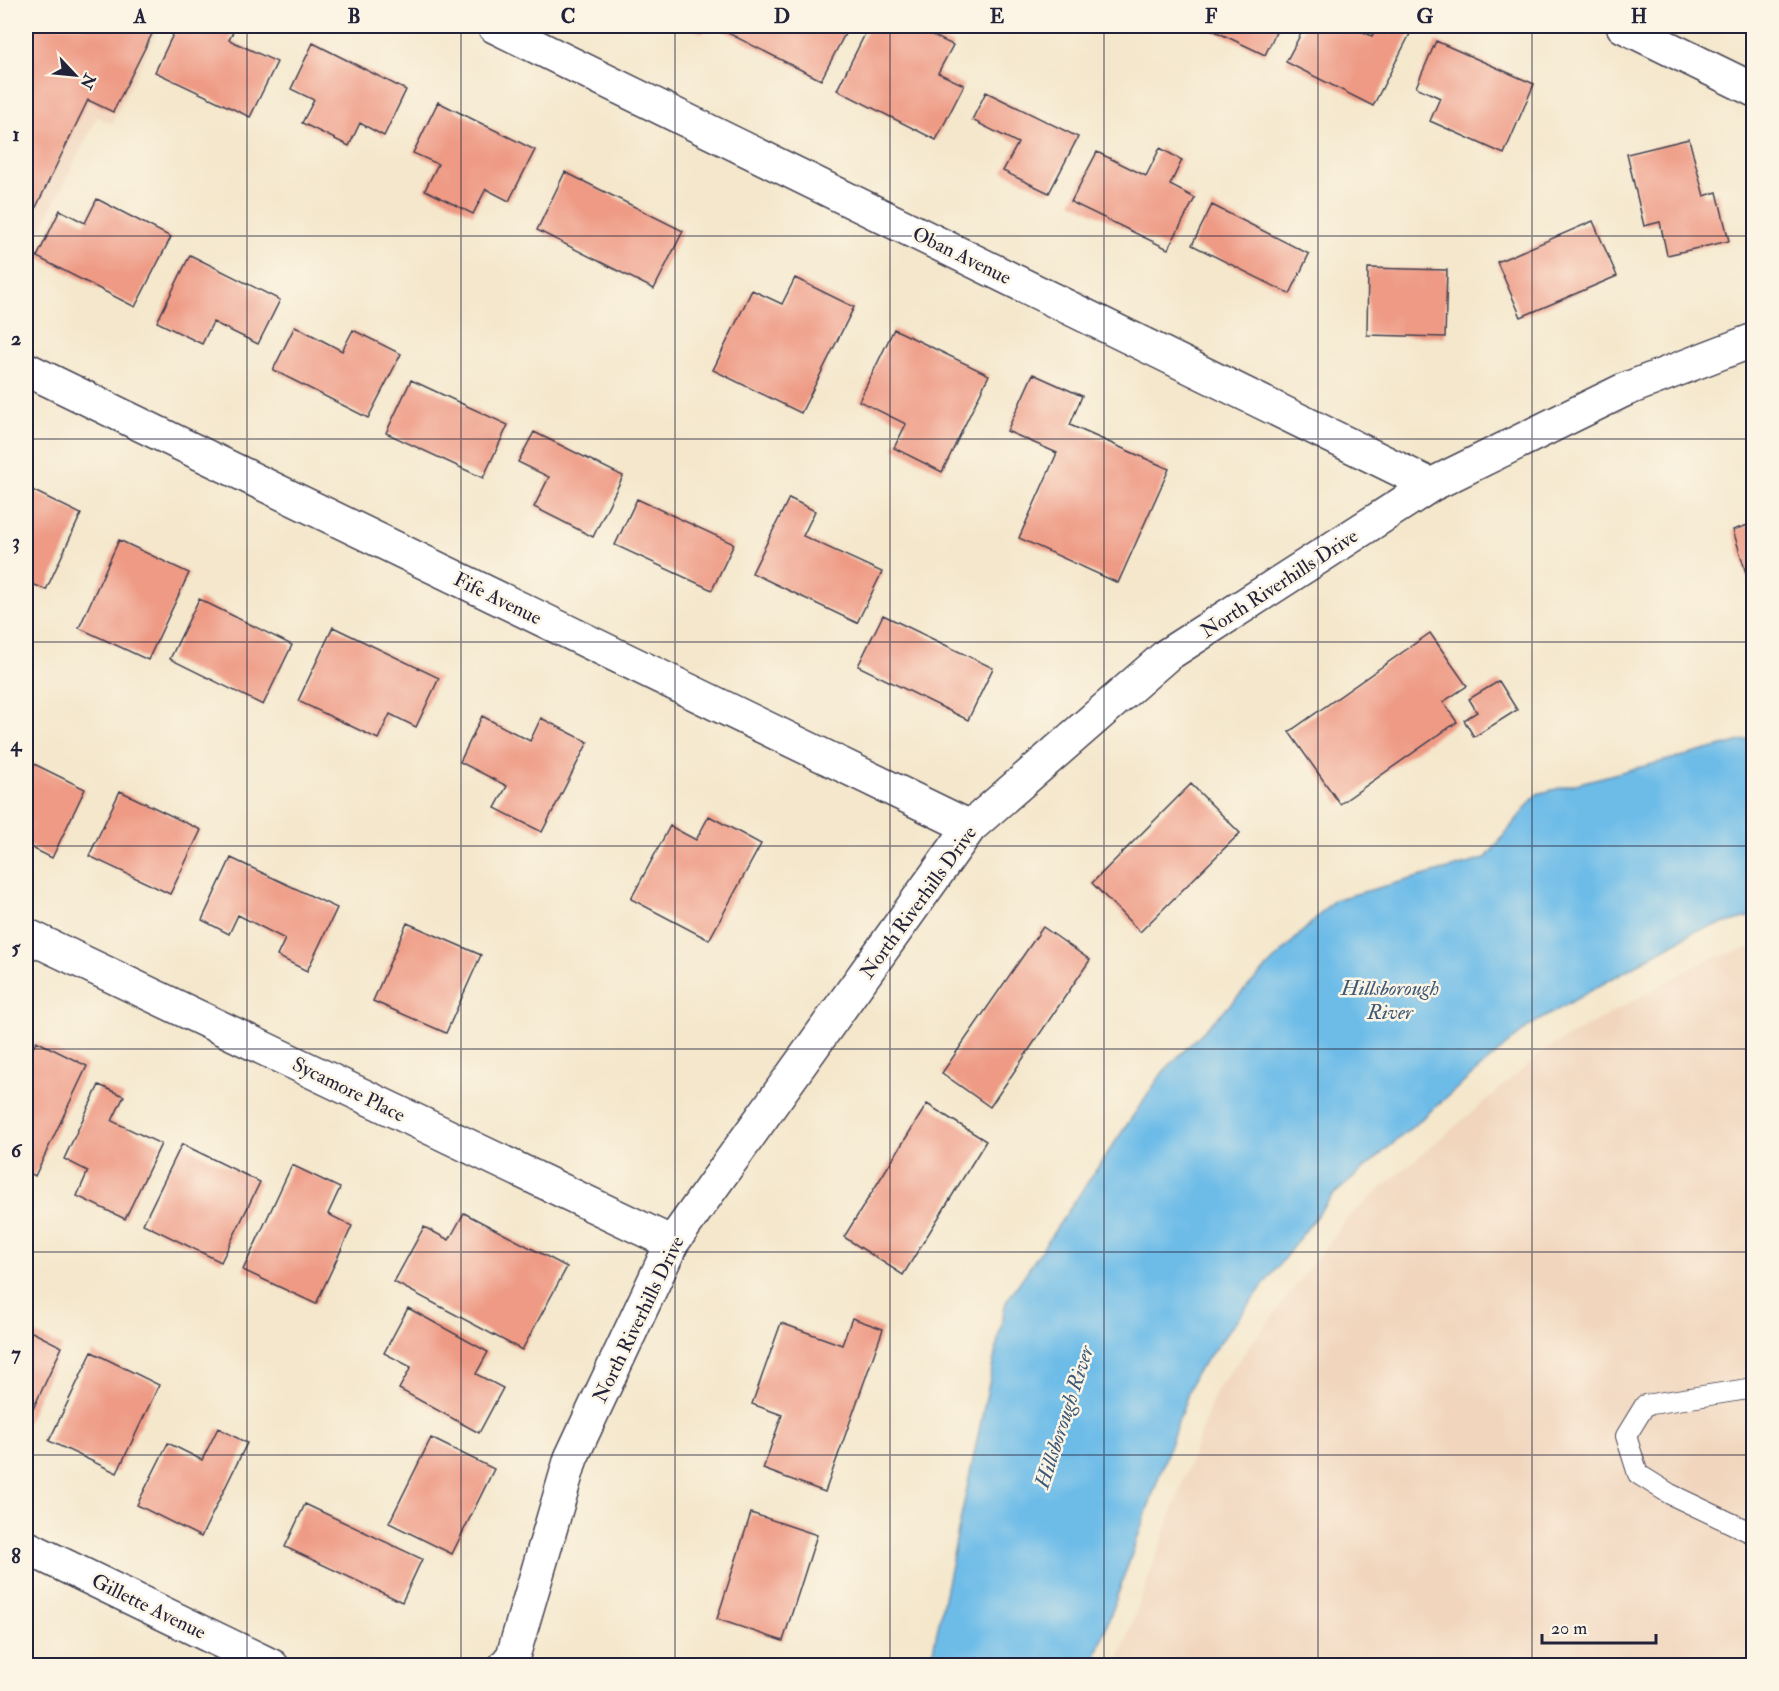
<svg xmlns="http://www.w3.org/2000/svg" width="1779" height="1691" font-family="'IM FELL Double Pica',serif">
<rect width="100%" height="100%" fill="#fcf5e5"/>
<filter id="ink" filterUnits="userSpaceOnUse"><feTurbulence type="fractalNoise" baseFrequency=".0167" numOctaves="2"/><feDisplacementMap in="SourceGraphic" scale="12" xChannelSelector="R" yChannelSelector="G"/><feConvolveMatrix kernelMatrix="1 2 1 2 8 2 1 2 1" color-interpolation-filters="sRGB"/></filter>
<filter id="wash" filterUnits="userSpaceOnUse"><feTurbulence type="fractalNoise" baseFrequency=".008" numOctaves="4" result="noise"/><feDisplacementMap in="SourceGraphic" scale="24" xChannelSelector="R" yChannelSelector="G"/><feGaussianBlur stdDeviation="1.35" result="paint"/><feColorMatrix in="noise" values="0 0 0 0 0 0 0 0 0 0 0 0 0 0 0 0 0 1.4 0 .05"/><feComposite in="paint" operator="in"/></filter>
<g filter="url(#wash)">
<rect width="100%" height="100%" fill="#f4e7cc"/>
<!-- built -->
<path fill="#f1d5bd" d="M 26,26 L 160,26 L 112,123 L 97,117 L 26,260 Z
M 1753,947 L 1753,1665 L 1117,1666 L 1216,1390 L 1350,1215 L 1548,1048 L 1708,959 Z"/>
<!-- water -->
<path fill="#6dbce8" stroke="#486f92" stroke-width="1.5" d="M 1753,738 L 1753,916 L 1695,931 L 1529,1026 L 1331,1197 L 1194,1376 L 1093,1665 L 930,1665 L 1006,1302 L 1163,1072 L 1334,900 L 1485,859 L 1537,794 Z"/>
<g id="blocks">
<!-- building -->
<path fill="#ee9a84" d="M 32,26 L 156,26 L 113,112 L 88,100 L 26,228 L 26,38 Z
M 177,26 L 236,26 L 229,40 L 277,62 L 250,117 L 155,72 Z
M 687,26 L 706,26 L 703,33 Z
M 727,26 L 849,26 L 821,80 L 724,31 Z
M 869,26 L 913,26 L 953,45 L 938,73 L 964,85 L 936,140 L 837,90 Z
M 1204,26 L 1279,26 L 1265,55 Z
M 1305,26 L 1351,26 L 1372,36 L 1378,26 L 1414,26 L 1373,106 L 1286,62 Z
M 1436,41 L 1534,84 L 1504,154 L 1430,121 L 1440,98 L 1416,87 Z
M 313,43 L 406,90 L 384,136 L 360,123 L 349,146 L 302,123 L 314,100 L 291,89 Z
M 986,92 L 1078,137 L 1049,193 L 1003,171 L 1018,143 L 972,120 Z
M 438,102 L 535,150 L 509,201 L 486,189 L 473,214 L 425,190 L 438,164 L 413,153 Z
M 1689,139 L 1704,196 L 1717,192 L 1729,241 L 1667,255 L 1660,222 L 1644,226 L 1627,154 Z
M 1160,148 L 1182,160 L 1170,185 L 1195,198 L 1168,249 L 1071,202 L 1097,152 L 1146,176 Z
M 565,172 L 683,231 L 654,289 L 537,230 Z
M 97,199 L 171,237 L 135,307 L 37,257 L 60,210 L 85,223 Z
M 1212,205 L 1309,254 L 1290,294 L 1192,245 Z
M 1593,221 L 1617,276 L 1521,317 L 1497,262 Z
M 190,255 L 280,300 L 258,344 L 213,322 L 202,344 L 157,322 Z
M 1368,268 L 1447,270 L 1445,337 L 1367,335 Z
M 795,278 L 854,307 L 801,413 L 713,370 L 752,290 L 782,304 Z
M 295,326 L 342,351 L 353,330 L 401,354 L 368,418 L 273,370 Z
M 894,329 L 989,375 L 942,472 L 894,448 L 906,424 L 859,401 Z
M 1033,374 L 1082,396 L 1070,425 L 1169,469 L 1118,583 L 1019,538 L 1057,453 L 1007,431 Z
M 411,380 L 508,425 L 483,478 L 386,433 Z
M 534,432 L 623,476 L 593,537 L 534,507 L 549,477 L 518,462 Z
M 26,487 L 81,514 L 46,590 L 26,581 Z
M 789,498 L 815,511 L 803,536 L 882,572 L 857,623 L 752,573 Z
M 637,499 L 734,544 L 712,590 L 615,545 Z
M 1754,523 L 1754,596 L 1753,596 L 1733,530 Z
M 119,540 L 189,573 L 148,660 L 79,628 Z
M 199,599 L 292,645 L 263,705 L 170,659 Z
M 883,615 L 993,668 L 968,720 L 858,666 Z
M 333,627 L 439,678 L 416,727 L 390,714 L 378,739 L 298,701 Z
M 1430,633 L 1467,686 L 1443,702 L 1457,722 L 1340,804 L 1289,732 Z
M 1499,681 L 1517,710 L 1474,737 L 1464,720 L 1477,712 L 1469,699 Z
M 482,716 L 530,741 L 541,718 L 588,742 L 542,832 L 495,808 L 507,786 L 460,762 Z
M 26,760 L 85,789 L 52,858 L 26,845 Z
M 1191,784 L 1240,833 L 1140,932 L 1092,883 Z
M 120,791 L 201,830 L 170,894 L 89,856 Z
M 709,816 L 761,844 L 709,940 L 631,899 L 670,826 L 696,840 Z
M 231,858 L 337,908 L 307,971 L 277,956 L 285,939 L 238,915 L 229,934 L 202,920 Z
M 407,923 L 481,955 L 446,1033 L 373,1001 Z
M 1043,927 L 1090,960 L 990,1107 L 942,1073 Z
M 36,1041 L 87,1066 L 35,1176 L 26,1171 L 26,1063 Z
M 99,1085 L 124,1096 L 112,1121 L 161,1144 L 125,1219 L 77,1196 L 88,1171 L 64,1159 Z
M 927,1104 L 986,1141 L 903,1275 L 844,1237 Z
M 182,1144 L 260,1182 L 221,1262 L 143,1224 Z
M 292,1165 L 340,1188 L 328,1214 L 352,1226 L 316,1304 L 243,1270 Z
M 464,1213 L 567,1267 L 522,1350 L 394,1282 L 424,1227 L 449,1240 Z
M 408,1308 L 488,1352 L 476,1374 L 503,1388 L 479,1433 L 399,1389 L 411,1367 L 384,1353 Z
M 852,1318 L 883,1329 L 825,1492 L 763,1469 L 782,1415 L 752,1404 L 781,1323 L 842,1345 Z
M 26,1329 L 62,1347 L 26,1424 Z
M 92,1352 L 159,1385 L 117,1473 L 49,1441 Z
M 218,1428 L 247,1443 L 201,1537 L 137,1505 L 168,1443 L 202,1460 Z
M 431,1438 L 494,1469 L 452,1554 L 389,1523 Z
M 305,1504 L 422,1559 L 402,1602 L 285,1547 Z
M 751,1513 L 817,1535 L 783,1641 L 717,1619 Z"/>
</g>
</g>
<g filter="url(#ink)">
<use href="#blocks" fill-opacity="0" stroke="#424051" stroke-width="1.5"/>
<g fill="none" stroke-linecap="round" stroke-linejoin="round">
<!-- lane casing -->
<g stroke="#424051" stroke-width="22">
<path id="lane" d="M 1754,1388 L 1645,1405 L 1626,1436 L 1638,1474 L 1670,1494 L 1754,1534"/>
</g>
<!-- street casing -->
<g stroke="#424051" stroke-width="36">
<path id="street" d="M 494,26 L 1431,485
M 1623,26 L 1754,90
M 26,369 L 970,827
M 26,935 L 672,1243
M 26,1547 L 272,1666
M 505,1666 L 513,1656 L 571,1458 L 672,1243 L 970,827 L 1167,655 L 1431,485 L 1624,390 L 1754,340"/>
</g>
<!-- lane -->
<use href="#lane" stroke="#fff" stroke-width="20"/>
<!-- street -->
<use href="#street" stroke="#fff" stroke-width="33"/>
</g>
</g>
<!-- grid -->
<path fill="none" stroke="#22223b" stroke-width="1.5" stroke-opacity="0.55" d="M 247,26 L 247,1666M 461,26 L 461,1666M 675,26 L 675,1666M 890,26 L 890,1666M 1104,26 L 1104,1666M 1318,26 L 1318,1666M 1532,26 L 1532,1666M 26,236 L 1754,236M 26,439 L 1754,439M 26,642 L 1754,642M 26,846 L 1754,846M 26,1049 L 1754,1049M 26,1252 L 1754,1252M 26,1455 L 1754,1455"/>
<g text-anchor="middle" stroke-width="5" stroke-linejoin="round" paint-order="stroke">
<!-- street labels -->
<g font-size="20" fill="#22223b" stroke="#fcf5e5">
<text transform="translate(962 255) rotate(26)" y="7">Oban Avenue</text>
<text transform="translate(1279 583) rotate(-33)" y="7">North Riverhills Drive</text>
<text transform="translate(498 598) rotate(26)" y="7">Fife Avenue</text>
<text transform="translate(918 902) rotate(-54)" y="7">North Riverhills Drive</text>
<text transform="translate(349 1089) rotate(26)" y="7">Sycamore Place</text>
<text transform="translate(638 1319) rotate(-64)" y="7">North Riverhills Drive</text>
<text transform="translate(149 1606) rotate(26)" y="7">Gillette Avenue</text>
</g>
<!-- water labels -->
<g font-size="21" font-style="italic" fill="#3c5878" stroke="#fcf5e5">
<text x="1390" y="995">Hillsborough<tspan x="1390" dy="24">River</tspan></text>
<text transform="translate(1064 1417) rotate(-72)" y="7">Hillsborough River</text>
</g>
</g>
<!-- margin -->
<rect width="1779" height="1691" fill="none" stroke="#fcf5e5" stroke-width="66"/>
<!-- north arrow -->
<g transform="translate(75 75) rotate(116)" stroke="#fcf5e5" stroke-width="4.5" paint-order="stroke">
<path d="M0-4.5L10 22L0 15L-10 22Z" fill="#22223b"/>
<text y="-9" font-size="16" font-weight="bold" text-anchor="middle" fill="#22223b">N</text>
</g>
<!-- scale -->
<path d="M1542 1634v9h114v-9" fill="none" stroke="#22223b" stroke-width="3"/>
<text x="1551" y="1634" font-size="18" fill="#22223b" stroke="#fcf5e5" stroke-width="4.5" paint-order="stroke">20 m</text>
<rect x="33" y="33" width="1713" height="1625" fill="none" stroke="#22223b" stroke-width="2"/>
<g font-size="20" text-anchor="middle" font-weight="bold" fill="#22223b">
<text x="140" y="23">A</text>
<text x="354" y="23">B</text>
<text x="568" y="23">C</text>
<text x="782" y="23">D</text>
<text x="997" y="23">E</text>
<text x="1211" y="23">F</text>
<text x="1425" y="23">G</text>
<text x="1639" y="23">H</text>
<text x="16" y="141">1</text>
<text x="16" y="345">2</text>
<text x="16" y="548">3</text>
<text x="16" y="751">4</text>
<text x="16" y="954">5</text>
<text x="16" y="1157">6</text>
<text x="16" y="1360">7</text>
<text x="16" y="1563">8</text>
</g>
</svg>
